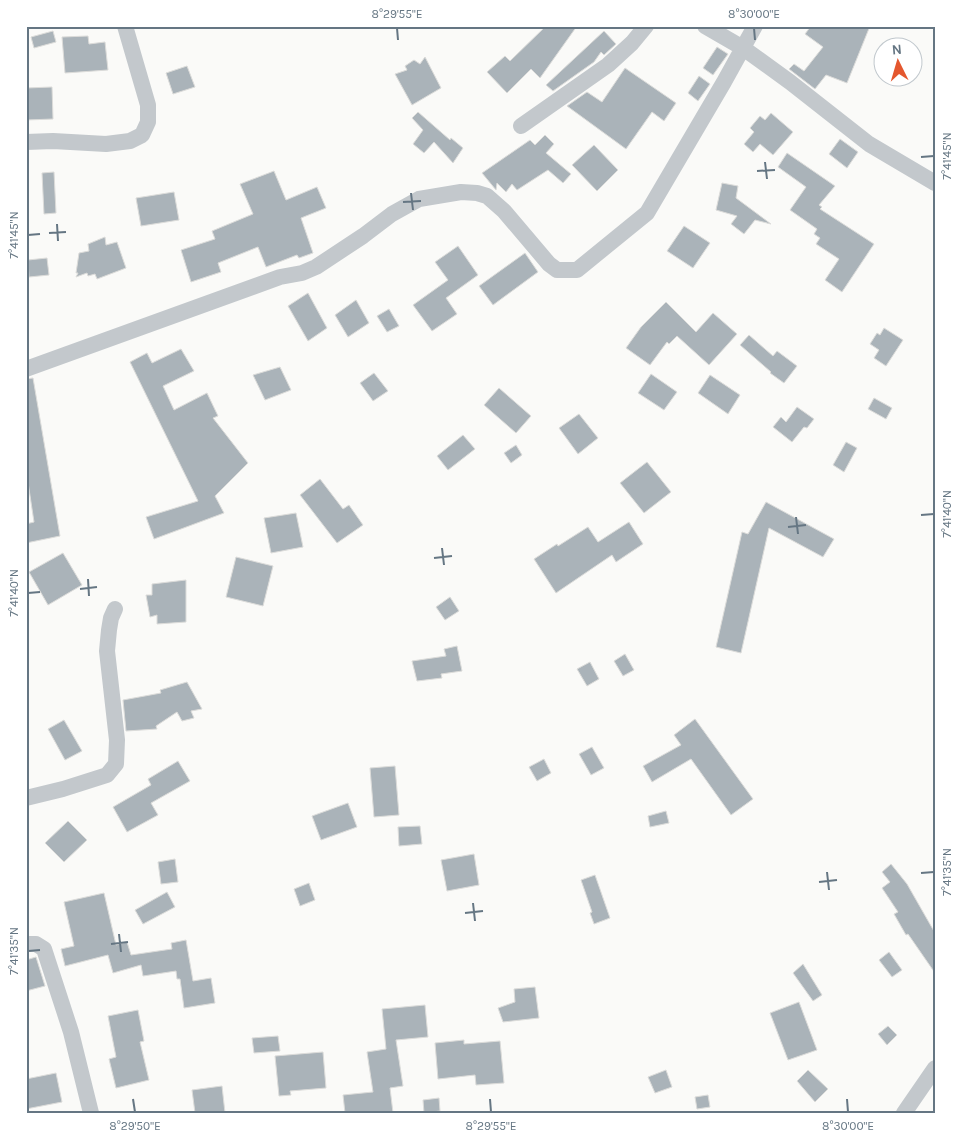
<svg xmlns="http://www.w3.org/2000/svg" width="961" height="1139" font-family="Karla,sans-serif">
<rect width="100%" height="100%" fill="#fafaf8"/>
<!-- building -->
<path fill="#aab3b9" stroke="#dcdcda" d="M 546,26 L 577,26 L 540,78 L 531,69 L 507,93 L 487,72 L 505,56 L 510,61 Z
M 811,26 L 870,26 L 847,83 L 826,75 L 815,89 L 789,69 L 794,64 L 804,71 L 823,47 L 805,34 Z
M 53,31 L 56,42 L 34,48 L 31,37 Z
M 604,31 L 616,44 L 604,55 L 601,52 L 594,62 L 553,91 L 546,85 Z
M 88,36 L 89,44 L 105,42 L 108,70 L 65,73 L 62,37 Z
M 717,47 L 728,54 L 713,75 L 703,68 Z
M 425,57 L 441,88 L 412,105 L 395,74 L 407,70 L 405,66 L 414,60 L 420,64 Z
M 187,66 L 195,87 L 173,94 L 166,73 Z
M 625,68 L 676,103 L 664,121 L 652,112 L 626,149 L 567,106 L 587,92 L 602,102 Z
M 699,76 L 710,84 L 698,101 L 688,93 Z
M 52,87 L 53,119 L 26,120 L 26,88 Z
M 418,112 L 450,140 L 451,138 L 463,148 L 453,163 L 434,142 L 424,153 L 413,144 L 423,130 L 412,118 Z
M 771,113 L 793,132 L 773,155 L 760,144 L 753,152 L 744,144 L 754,132 L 750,128 L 760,116 L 765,120 Z
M 545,135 L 554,144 L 546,153 L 571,174 L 563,183 L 548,170 L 517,190 L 512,184 L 506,192 L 497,183 L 496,190 L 482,173 L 530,140 L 535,145 Z
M 840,139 L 858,152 L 847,168 L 829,154 Z
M 594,145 L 618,170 L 597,191 L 572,165 Z
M 787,153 L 835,186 L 819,205 L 822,207 L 820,209 L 874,244 L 842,292 L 825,280 L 839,259 L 816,244 L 820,238 L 814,234 L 817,229 L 790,210 L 806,187 L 778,167 Z
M 274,171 L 286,200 L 317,187 L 326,208 L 301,218 L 313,253 L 299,258 L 297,255 L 266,267 L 258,247 L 218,263 L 221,272 L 191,282 L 181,250 L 215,239 L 212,231 L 253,214 L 240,184 Z
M 54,172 L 56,213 L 44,214 L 42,173 Z
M 722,183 L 738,186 L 736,198 L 771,224 L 755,220 L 744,234 L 731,224 L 737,216 L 716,210 Z
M 174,192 L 179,220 L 141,226 L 136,198 Z
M 684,226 L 710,243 L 693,268 L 667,251 Z
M 105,237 L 106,245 L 117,242 L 126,268 L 97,279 L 95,274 L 88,276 L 87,273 L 76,277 L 78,273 L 76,273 L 79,253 L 89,251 L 88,244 Z
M 458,246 L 478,275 L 446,298 L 457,314 L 432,331 L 413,305 L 448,280 L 435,262 Z
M 525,253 L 538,272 L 493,305 L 479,286 Z
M 47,258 L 49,275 L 29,277 L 28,260 Z
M 308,293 L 327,328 L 308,341 L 288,306 Z
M 356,300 L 369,323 L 348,337 L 335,315 Z
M 666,302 L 696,332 L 713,313 L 737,334 L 709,365 L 677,336 L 669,344 L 667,342 L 650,365 L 626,348 L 641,327 Z
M 389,309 L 399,326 L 387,332 L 377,316 Z
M 884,328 L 903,340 L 886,366 L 874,358 L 879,350 L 870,344 L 877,333 L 880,335 Z
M 749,335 L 773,356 L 777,351 L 797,366 L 784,383 L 770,373 L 771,372 L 740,345 Z
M 181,349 L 194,371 L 163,386 L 174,410 L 207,393 L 218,416 L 213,418 L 248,463 L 215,496 L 224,513 L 154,539 L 146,517 L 198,501 L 130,362 L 147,353 L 152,363 Z
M 280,367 L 291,390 L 265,400 L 253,375 Z
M 374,373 L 388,391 L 373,401 L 360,383 Z
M 651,374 L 677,392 L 664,410 L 638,393 Z
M 710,375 L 740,395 L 728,414 L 698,393 Z
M 33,378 L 60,536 L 26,543 L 26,524 L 34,522 L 26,469 L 26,379 Z
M 499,388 L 531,416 L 516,433 L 484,405 Z
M 874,398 L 892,408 L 886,419 L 868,409 Z
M 797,407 L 814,419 L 807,428 L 804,427 L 792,442 L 773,427 L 781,417 L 786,422 Z
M 579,414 L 598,438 L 578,454 L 559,428 Z
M 463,435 L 475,449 L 448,470 L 437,456 Z
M 846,442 L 857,448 L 844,472 L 833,465 Z
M 516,445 L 522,455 L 511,463 L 504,453 Z
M 647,462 L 671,492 L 644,513 L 620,483 Z
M 320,479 L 343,509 L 349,505 L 363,525 L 337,543 L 300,495 Z
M 766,502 L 834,539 L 823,557 L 769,528 L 741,653 L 716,647 L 742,532 L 748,534 Z
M 296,513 L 303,547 L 271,553 L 264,518 Z
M 629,522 L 643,544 L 616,562 L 612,555 L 556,593 L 534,559 L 557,544 L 558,546 L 588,527 L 598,542 Z
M 63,553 L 82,585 L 48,605 L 29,572 Z
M 236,557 L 273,566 L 263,606 L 226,597 Z
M 186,580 L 186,622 L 157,624 L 157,615 L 150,617 L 146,595 L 152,595 L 152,584 Z
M 450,597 L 459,611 L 445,620 L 436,607 Z
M 457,646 L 462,671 L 441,674 L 442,678 L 417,681 L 412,661 L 446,656 L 444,649 Z
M 625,654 L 634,670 L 623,676 L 614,661 Z
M 590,662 L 599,679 L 587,686 L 577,669 Z
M 187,682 L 202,709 L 191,711 L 194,718 L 182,721 L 177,712 L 156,726 L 157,729 L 126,731 L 123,700 L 161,693 L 160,690 Z
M 695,719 L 753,799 L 731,815 L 691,759 L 652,782 L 643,766 L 681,745 L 674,735 Z
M 64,720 L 82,751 L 65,760 L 48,729 Z
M 592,747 L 604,768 L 591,775 L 579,754 Z
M 544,759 L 551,773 L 537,781 L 529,767 Z
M 178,761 L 190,781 L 151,803 L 158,815 L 127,832 L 113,807 L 151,785 L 148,779 Z
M 395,766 L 399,815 L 374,817 L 370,768 Z
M 348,803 L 357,827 L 321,840 L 312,816 Z
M 666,811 L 669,823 L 650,827 L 648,816 Z
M 68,821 L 87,840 L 64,862 L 45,843 Z
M 420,826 L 422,844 L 399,846 L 398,827 Z
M 474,854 L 479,885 L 447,891 L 441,860 Z
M 175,859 L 178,882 L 161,884 L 158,862 Z
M 891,864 L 907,884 L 935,933 L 935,973 L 908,934 L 906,935 L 894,914 L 898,912 L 882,888 L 890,882 L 882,872 Z
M 595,875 L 610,918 L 594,924 L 590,913 L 592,912 L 581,880 Z
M 309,883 L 315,900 L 300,906 L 294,889 Z
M 167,892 L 175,907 L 143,924 L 135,910 Z
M 104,893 L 116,945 L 127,942 L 131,955 L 172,949 L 171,943 L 186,940 L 193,981 L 211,978 L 215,1003 L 184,1008 L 180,979 L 177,979 L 176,971 L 143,976 L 141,965 L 113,973 L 108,955 L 65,966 L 61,949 L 74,946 L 64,902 Z
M 889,952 L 902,970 L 892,977 L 879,960 Z
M 36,957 L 45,986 L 26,991 L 26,960 Z
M 803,964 L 822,995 L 813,1001 L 793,973 Z
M 535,987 L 539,1018 L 503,1022 L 498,1008 L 515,1002 L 514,989 Z
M 799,1002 L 817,1050 L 788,1060 L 770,1013 Z
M 425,1005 L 428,1037 L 396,1040 L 403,1086 L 390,1088 L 393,1113 L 345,1113 L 343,1095 L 373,1092 L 367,1052 L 386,1049 L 382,1009 Z
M 138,1010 L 144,1041 L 140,1042 L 149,1080 L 116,1088 L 109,1059 L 116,1057 L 108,1016 Z
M 888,1026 L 897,1035 L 887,1045 L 878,1034 Z
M 278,1036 L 280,1051 L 254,1053 L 252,1038 Z
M 464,1040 L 464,1044 L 500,1041 L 504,1083 L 476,1085 L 475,1075 L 438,1079 L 435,1043 Z
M 323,1052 L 326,1088 L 290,1091 L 291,1095 L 279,1096 L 275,1056 Z
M 666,1070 L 672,1087 L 655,1093 L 648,1077 Z
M 808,1070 L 828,1089 L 815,1102 L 797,1081 Z
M 56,1073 L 62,1102 L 26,1109 L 26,1079 Z
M 222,1086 L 225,1113 L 195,1113 L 192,1090 Z
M 708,1095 L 710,1107 L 697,1109 L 695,1097 Z
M 439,1098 L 440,1111 L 424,1113 L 423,1100 Z"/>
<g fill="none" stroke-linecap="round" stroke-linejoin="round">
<!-- minor -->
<path stroke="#c3c8cc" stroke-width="16" d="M 705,26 L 743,48 L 790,82 L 869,144 L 935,183
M 521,126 L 608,65 L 632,43 L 646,26
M 26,142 L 53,141 L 106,144 L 130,141 L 142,135 L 148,122 L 148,105 L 125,26
M 26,369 L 280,277 L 302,273 L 316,267 L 363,236 L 392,214 L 419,199 L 461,192 L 477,193 L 487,196 L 504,211 L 549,264 L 557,270 L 577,270 L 647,213 L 724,82 L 755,26
M 26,798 L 63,789 L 107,775 L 116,764 L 117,740 L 107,651 L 109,630 L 111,618 L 115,609
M 26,944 L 36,944 L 44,949 L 71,1032 L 91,1113
M 904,1113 L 935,1068"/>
</g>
<!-- ticks -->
<path fill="none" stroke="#657683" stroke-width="2" d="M 397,28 L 398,40M 754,28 L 755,40M 921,157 L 934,156M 765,162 L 767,179M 757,171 L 775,170M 411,193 L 413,210M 403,202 L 421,201M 57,224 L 58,241M 49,233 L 66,232M 28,235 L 40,234M 921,515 L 934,514M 796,517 L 798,534M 788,527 L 806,525M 442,548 L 444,565M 434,558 L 452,556M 88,579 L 89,596M 80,589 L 97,587M 28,593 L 40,592M 827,872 L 829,890M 921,873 L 934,872M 819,882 L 837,880M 473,903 L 475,921M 465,913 L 483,911M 119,934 L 121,952M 111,944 L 128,942M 28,951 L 40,950M 133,1099 L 135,1112M 490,1099 L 491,1112M 847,1099 L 848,1112"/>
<!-- border -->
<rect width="961" height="1139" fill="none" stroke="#ffffff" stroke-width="55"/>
<!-- north arrow -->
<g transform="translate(898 62) rotate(355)"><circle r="24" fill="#ffffff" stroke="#c1c8cd"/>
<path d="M0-4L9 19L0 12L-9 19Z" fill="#e4572e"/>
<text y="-8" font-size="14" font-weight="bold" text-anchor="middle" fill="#657683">N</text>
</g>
<rect x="28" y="28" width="906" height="1084" fill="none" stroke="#657683" stroke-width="2"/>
<g font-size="12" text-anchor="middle" fill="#657683">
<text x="397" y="18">8°29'55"E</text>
<text x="754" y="18">8°30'00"E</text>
<text transform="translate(947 156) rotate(-90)" y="4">7°41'45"N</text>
<text transform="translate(14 235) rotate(-90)" y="4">7°41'45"N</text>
<text transform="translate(947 514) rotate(-90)" y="4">7°41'40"N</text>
<text transform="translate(14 593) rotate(-90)" y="4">7°41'40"N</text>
<text transform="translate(947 872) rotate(-90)" y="4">7°41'35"N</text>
<text transform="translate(14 951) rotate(-90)" y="4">7°41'35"N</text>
<text x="135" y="1130">8°29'50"E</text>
<text x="491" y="1130">8°29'55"E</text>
<text x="848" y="1130">8°30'00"E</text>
</g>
</svg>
